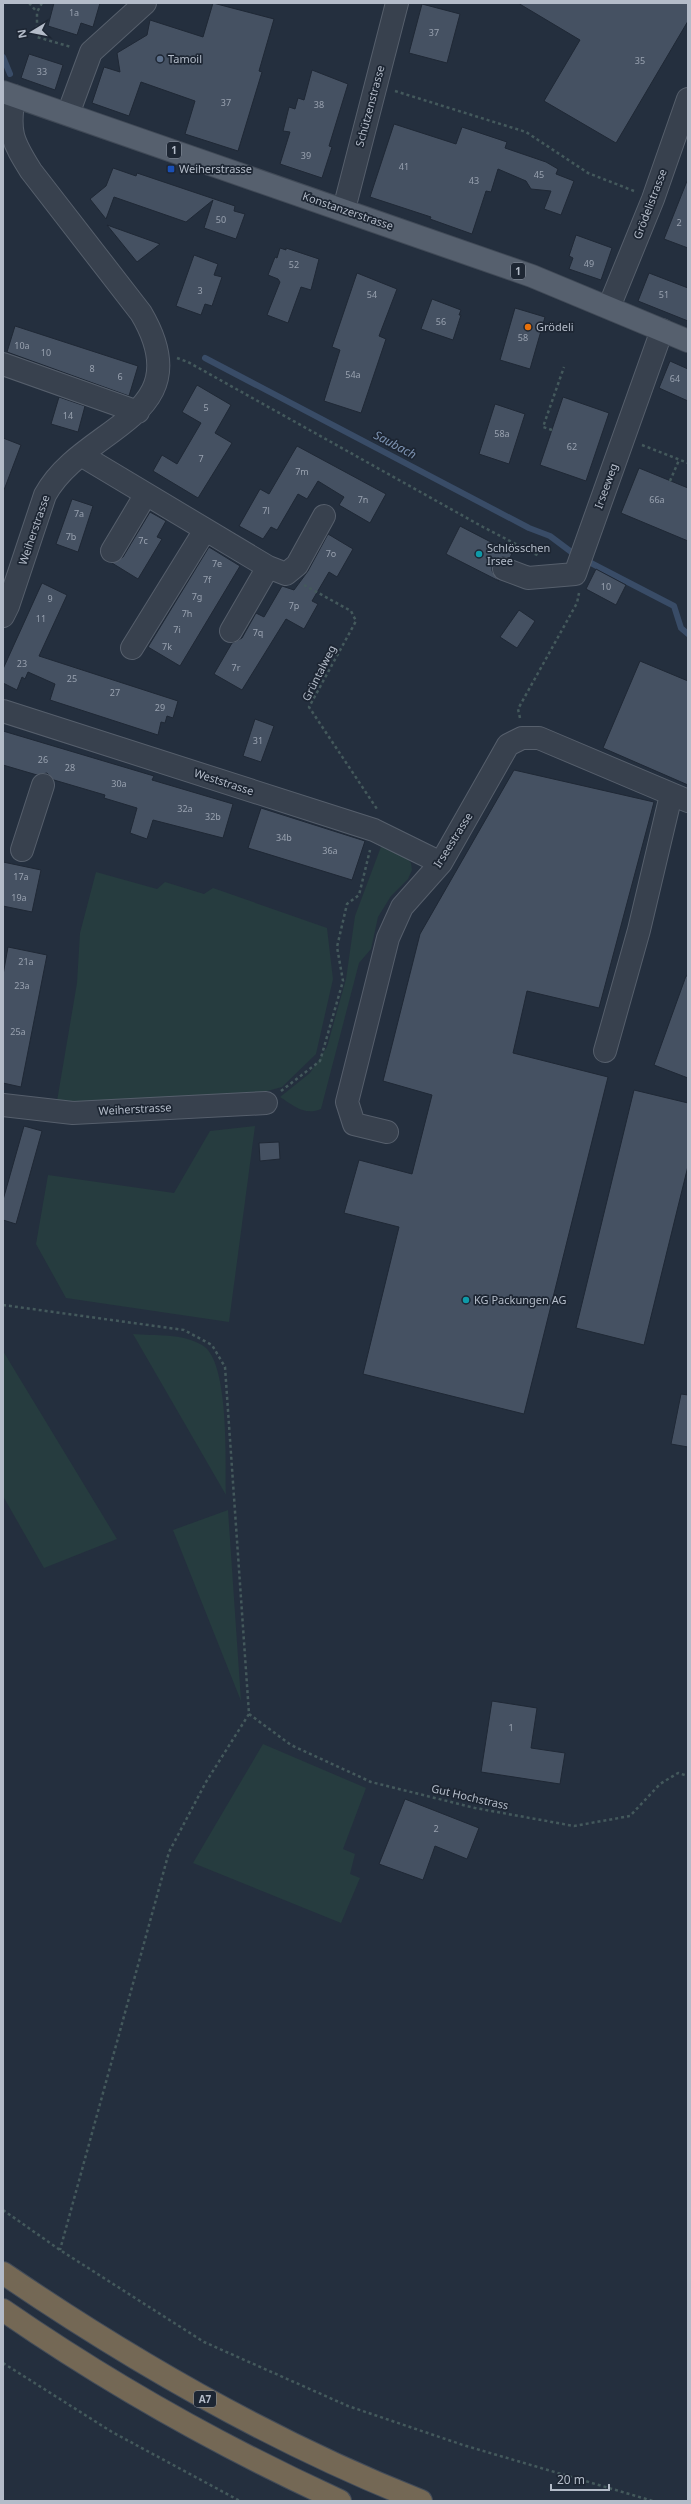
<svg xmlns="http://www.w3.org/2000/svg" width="691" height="2504" font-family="'Noto Sans',sans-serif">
<rect width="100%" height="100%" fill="#242f3e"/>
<!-- green -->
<path fill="#263c3f" d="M 382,844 L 405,856 L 411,863 L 412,870 L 408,879 L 391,896 L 378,917 L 371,949 L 359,963 L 321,1109 C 305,1116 294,1106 280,1097 L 310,1073 L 327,1047 L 346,979 L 355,916 Z
M 96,872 L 157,889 L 165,882 L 204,894 L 213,888 L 327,928 L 333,979 L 316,1054 L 282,1087 L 260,1093 L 100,1102 L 57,1101 L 77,983 L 80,933 Z
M 255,1126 L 229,1322 L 66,1298 L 36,1244 L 48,1175 L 174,1193 L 210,1131 Z
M 133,1334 C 155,1336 182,1333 202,1345 C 230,1360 225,1464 226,1495 Z
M 3,1351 L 117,1539 L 44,1568 L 3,1496 Z
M 228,1510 L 241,1701 L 173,1530 Z
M 263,1744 L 366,1788 L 343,1849 L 355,1854 L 350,1874 L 360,1878 L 341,1923 L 193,1863 Z"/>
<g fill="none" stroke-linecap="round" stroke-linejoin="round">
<!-- stream -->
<path stroke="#394c67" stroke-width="6" d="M 3,57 L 10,74
M 205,358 L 529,528 L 550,536 L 574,554
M 591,563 L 674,606 L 681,628 L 688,634"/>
</g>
<!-- building -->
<path fill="#455162" stroke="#1f2835" d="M 54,3 L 100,3 L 93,27 L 81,23 L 77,35 L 48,26 Z
M 213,3 L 274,19 L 259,71 L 262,72 L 238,151 L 185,134 L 195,101 L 141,82 L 129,116 L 92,103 L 104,67 L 120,72 L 117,53 L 147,35 L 150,20 L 203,37 Z
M 518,3 L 688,3 L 688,21 L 616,143 L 544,101 L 580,40 Z
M 422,4 L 460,14 L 447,63 L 409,53 Z
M 29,54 L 63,65 L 55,90 L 21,78 Z
M 312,70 L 348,84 L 329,146 L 332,147 L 322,178 L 280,164 L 290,132 L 283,131 L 289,107 L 295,109 L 298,98 L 304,100 Z
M 394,124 L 456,144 L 462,127 L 507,142 L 505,148 L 546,162 L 558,169 L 556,174 L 574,181 L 561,215 L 544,209 L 551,191 L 531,189 L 526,181 L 498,169 L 491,192 L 486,191 L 472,234 L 430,219 L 431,217 L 370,197 Z
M 113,168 L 136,176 L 137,173 L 235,206 L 234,211 L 245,214 L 236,239 L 204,228 L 213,200 L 186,222 L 114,197 L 106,219 L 90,199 L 106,186 Z
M 687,181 L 688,181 L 688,248 L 664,239 Z
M 107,225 L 160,244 L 137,262 Z
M 576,235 L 612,248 L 601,280 L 569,269 L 573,258 L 569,256 Z
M 280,248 L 286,250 L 286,248 L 319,259 L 311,290 L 301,287 L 288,323 L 267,315 L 280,282 L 278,279 L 268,275 L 275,257 L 277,258 Z
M 194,255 L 218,264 L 214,275 L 222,277 L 212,306 L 205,304 L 201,315 L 176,306 Z
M 357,273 L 397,289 L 379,336 L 386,339 L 361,413 L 324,401 L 340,350 L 332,347 Z
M 649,273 L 688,288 L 688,321 L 638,301 Z
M 432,299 L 461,310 L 459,315 L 461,315 L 453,340 L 421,329 Z
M 515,308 L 545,317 L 530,369 L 500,360 Z
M 15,326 L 138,366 L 129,396 L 7,352 Z
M 670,361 L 688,369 L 688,401 L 659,388 Z
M 197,385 L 231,405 L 215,433 L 232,443 L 198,498 L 153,471 L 162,455 L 177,464 L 201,423 L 182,412 Z
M 59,397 L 85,406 L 78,432 L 51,424 Z
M 563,397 L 609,413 L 586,481 L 540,465 Z
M 495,404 L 525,414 L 509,464 L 479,454 Z
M 3,438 L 21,445 L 4,490 L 3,489 Z
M 297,446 L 386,494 L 370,523 L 339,505 L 344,497 L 318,481 L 307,499 L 298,494 L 277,530 L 271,527 L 263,539 L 239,526 L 260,489 L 269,494 Z
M 639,468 L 688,488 L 688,541 L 621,513 Z
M 72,499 L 93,506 L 78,552 L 56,544 Z
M 150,512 L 166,521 L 157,537 L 162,539 L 138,579 L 112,563 L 123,557 Z
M 460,526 L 512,553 L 510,558 L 502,557 L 492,564 L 492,571 L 499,581 L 446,554 Z
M 328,534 L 353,549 L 337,577 L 329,572 L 312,601 L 318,604 L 304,629 L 286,619 L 242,690 L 214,674 L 232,643 L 242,638 L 256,613 L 264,617 L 282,586 L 294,590 L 308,571 Z
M 209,547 L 240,566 L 180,666 L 148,647 Z
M 596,569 L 626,585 L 616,605 L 586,589 Z
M 42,583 L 67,595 L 39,656 L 178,701 L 173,718 L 167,716 L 165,723 L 161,722 L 158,735 L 50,700 L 55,684 L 28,672 L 25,679 L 22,677 L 17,690 L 3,683 L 3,669 Z
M 519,610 L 535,621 L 517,648 L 500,637 Z
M 640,661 L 688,681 L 688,785 L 603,748 Z
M 255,719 L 274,726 L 261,762 L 243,756 Z
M 3,731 L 154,776 L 152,780 L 233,804 L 223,838 L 153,820 L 147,839 L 130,833 L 137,808 L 104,798 L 105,795 L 54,780 L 47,773 L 37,775 L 3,765 Z
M 514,770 L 654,802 L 599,1008 L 527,991 L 513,1053 L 608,1077 L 524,1414 L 363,1374 L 399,1227 L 344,1213 L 359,1160 L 412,1174 L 432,1095 L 383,1081 L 420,934 Z
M 261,808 L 365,841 L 352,880 L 248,848 Z
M 3,862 L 41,870 L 32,912 L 3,906 Z
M 8,947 L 47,955 L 21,1087 L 3,1083 L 3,975 Z
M 686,976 L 688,976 L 688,1078 L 654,1065 Z
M 634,1090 L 688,1103 L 688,1166 L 644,1345 L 576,1328 Z
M 24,1126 L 42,1131 L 16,1224 L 3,1220 L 3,1200 Z
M 279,1142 L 280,1159 L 260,1161 L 259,1143 Z
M 681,1394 L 688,1395 L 688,1447 L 671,1444 Z
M 492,1701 L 537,1708 L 531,1748 L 565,1753 L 560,1784 L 481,1772 Z
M 405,1799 L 479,1828 L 467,1859 L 435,1846 L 423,1880 L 379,1864 Z"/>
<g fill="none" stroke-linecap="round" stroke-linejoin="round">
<!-- minor casing -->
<g stroke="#565f6c" stroke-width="24">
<path id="minor" d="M 68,114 L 91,52 L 145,3
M 344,209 L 397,3
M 609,307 L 653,199 L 688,99
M 3,364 L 138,412
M 81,455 L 268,567 L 286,574 L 297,565 L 324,516
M 112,551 L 146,494
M 504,569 L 528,578 L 575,574 L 662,330
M 3,616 L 8,606 L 45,495 C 83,425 203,418 141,313 L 31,171 C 12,141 8,132 14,96
M 231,631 L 268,567
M 132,648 L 205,530
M 3,711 L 374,830 L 441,863
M 22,850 L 43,785
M 605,1051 L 639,930 L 671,795
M 3,1105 L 73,1113 L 266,1103
M 387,1132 L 354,1124 L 347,1102 L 388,938 L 402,907 L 441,863 L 508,745 L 522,738 L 539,738 L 688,801"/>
</g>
<!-- major casing -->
<g stroke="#414a57" stroke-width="24">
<path id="major" d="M 3,92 L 532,276 L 688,341"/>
</g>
<!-- highway casing -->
<g stroke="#434c59" stroke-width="24">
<path id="highway" d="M 3,2273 C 135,2363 272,2442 421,2501
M 3,2310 C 110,2384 222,2447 340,2501"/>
</g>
<!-- path -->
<path stroke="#44595c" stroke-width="2.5" stroke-dasharray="3 3" stroke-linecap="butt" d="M 29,3 L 37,12
M 42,3 L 37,12 L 37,37 L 71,47
M 395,91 L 526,132 L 588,173 L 634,191
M 177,358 L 188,362 L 483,527 L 539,556
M 552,430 L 543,427 L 564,367
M 642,445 L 688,463
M 670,481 L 679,460
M 304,585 L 351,611 L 356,621 L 309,707 L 377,809
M 520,718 L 518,709 L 577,603 L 579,593
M 281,1091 L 320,1061 L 343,981 L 337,947 L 347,904 L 359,895 L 370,850
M 3,1305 L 184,1330 L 212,1345 L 225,1367 L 249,1714 L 206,1782 L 169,1852 L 60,2250
M 249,1714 L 291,1745 L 371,1782 L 475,1808 L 574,1826 L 630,1816 L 660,1784 L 678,1773 L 688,1776
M 3,2210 L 60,2250 L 204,2342 L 348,2406 L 463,2445 L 653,2501
M 3,2363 L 112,2432 L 240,2501"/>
<!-- minor -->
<use href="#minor" stroke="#38414e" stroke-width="22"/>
<!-- major -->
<use href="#major" stroke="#56606e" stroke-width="22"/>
<!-- highway -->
<use href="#highway" stroke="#746855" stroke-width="22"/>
</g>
<!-- markers -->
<circle fill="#5c6f8a" stroke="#1d2633" stroke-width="1.5" cx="160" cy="59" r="4"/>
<rect fill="#1a4fb4" stroke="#1d2633" stroke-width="1.5" x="167" y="165" width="8" height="8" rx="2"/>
<circle fill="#e8710a" stroke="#1d2633" stroke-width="1.5" cx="528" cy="327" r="4"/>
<g fill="#0f9aa8" stroke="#1d2633" stroke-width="1.5">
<circle cx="479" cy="554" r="4"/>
<circle cx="466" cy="1300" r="4"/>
</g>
<g text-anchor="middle" stroke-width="3.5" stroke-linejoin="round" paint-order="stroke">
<!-- number labels -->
<g font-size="9" fill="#98a1af">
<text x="74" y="16">1a</text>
<text x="434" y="36">37</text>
<text x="640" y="64">35</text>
<text x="42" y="75">33</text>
<text x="226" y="106">37</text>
<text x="319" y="108">38</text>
<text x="306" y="159">39</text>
<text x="404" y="170">41</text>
<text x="539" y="178">45</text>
<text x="474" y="184">43</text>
<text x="221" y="223">50</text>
<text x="679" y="226">2</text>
<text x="589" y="267">49</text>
<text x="294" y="268">52</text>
<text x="200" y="294">3</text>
<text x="372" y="298">54</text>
<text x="664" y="298">51</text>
<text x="441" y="325">56</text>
<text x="523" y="341">58</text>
<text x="22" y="349">10a</text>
<text x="46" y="356">10</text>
<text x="92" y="372">8</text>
<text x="353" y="378">54a</text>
<text x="120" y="380">6</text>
<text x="675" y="382">64</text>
<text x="206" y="411">5</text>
<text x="68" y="419">14</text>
<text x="502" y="437">58a</text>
<text x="572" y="450">62</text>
<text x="201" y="462">7</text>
<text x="302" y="475">7m</text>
<text x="363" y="503">7n</text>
<text x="657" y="503">66a</text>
<text x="266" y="514">7l</text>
<text x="79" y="517">7a</text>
<text x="71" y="540">7b</text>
<text x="143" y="544">7c</text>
<text x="331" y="557">7o</text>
<text x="217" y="567">7e</text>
<text x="207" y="583">7f</text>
<text x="606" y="590">10</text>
<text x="197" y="600">7g</text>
<text x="50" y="602">9</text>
<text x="294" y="609">7p</text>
<text x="187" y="617">7h</text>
<text x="41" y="622">11</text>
<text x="177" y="633">7i</text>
<text x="258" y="636">7q</text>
<text x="167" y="650">7k</text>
<text x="22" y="667">23</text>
<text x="236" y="671">7r</text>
<text x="72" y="682">25</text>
<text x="115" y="696">27</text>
<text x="160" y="711">29</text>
<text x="258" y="744">31</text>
<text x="43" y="763">26</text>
<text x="70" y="771">28</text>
<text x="119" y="787">30a</text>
<text x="185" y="812">32a</text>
<text x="213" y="820">32b</text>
<text x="284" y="841">34b</text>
<text x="330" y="854">36a</text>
<text x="21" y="880">17a</text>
<text x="19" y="901">19a</text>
<text x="26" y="965">21a</text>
<text x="22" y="989">23a</text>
<text x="18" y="1035">25a</text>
<text x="511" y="1731">1</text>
<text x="436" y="1832">2</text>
</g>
<!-- shield labels -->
<g fill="#1d2633" stroke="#878f9c" stroke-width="1">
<rect x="167" y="142" width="14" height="16" rx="3"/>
<rect x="511" y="263" width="14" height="16" rx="3"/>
<rect x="194" y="2391" width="22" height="16" rx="3"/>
</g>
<g font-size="10" font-weight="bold" fill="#b4bcc9">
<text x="174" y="154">1</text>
<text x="518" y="275">1</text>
<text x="205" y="2403">A7</text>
</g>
<!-- poi labels -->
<g font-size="11" fill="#b4bcc9" stroke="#1d2633" text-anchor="start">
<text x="168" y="63">Tamoil</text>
<text x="179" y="173">Weiherstrasse</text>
<text x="536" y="331">Grödeli</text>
<text x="487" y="552">Schlösschen<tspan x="487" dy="13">Irsee</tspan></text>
<text x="474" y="1304">KG Packungen AG</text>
</g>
<!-- street labels -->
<g font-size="11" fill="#b4bcc9" stroke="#1d2633">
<text transform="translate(370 106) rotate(-75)" y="4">Schützenstrasse</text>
<text transform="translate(650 204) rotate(-69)" y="4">Grödelistrasse</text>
<text transform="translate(348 211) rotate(19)" y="4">Konstanzerstrasse</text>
<text transform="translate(606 486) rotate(-70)" y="4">Irseeweg</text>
<text transform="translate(34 530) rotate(-71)" y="4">Weiherstrasse</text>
<text transform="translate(319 673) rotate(-63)" y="4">Grüntalweg</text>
<text transform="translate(224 782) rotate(18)" y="4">Weststrasse</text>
<text transform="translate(453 840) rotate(-58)" y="4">Irseestrasse</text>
<text transform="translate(135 1109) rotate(-3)" y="4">Weiherstrasse</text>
<text transform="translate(470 1797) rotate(13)" y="4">Gut Hochstrass</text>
</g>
<!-- water labels -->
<g font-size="12" font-style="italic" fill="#7c92b1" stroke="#1d2633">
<text transform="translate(395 445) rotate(28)" y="4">Saubach</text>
</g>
</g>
<!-- border -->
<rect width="691" height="2504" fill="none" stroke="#b4bcc9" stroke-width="8"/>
<!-- north arrow -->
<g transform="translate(32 32) rotate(260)" stroke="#1d2633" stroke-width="3" paint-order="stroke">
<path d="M0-3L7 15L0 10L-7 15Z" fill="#b4bcc9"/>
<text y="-6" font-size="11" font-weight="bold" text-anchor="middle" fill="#b4bcc9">N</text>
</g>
<!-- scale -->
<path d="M551 2484v6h58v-6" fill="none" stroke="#b4bcc9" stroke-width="2"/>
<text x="557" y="2484" font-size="12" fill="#b4bcc9" stroke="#1d2633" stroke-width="3" paint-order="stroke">20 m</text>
</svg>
